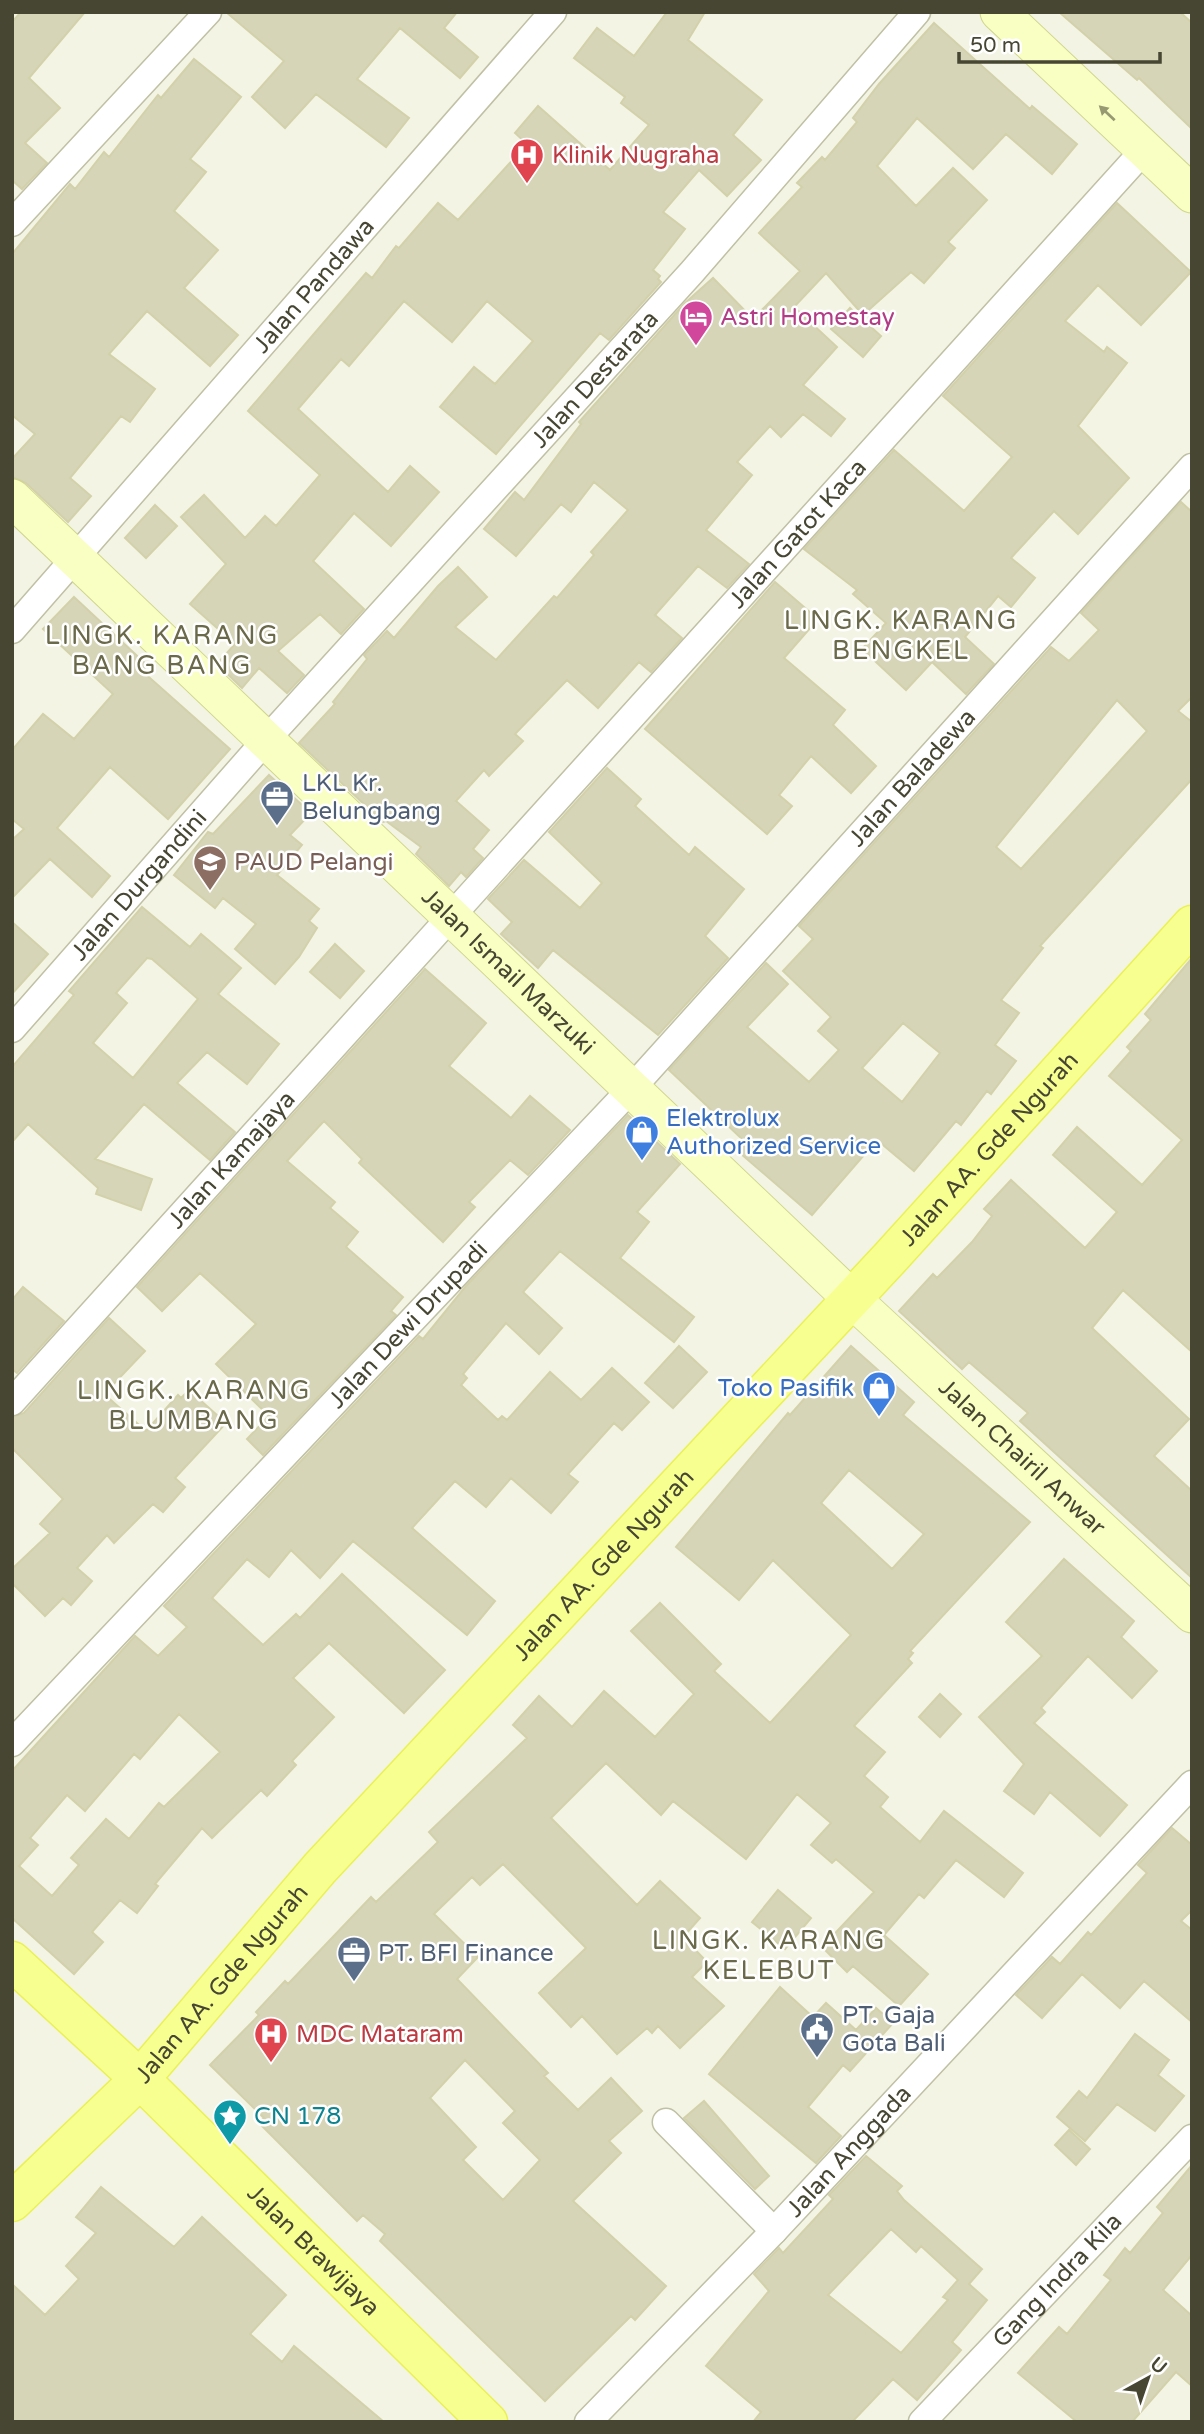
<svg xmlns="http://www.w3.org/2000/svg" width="1204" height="2434" font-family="'Varela Round',sans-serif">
<rect width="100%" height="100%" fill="#f3f4e3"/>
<!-- building -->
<path fill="#d6d5b7" stroke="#d2d1aa" stroke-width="2" fill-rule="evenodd" d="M 21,12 L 85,12 L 29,78 L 60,108 L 25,143 L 47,163 L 22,189 L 12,180 L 12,22 Z
M 226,12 L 457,12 L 444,28 L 478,57 L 460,78 L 400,28 L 357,79 L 409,118 L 386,147 L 316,94 L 285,128 L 252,97 L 284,61 Z
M 667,12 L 705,12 L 688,40 L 762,100 L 733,135 L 761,160 L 727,196 L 699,170 L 663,212 L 685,229 L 653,270 L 660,276 L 658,279 L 661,282 L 609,340 L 600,333 L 496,454 L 440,407 L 474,367 L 495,384 L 533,341 L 487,301 L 452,342 L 404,301 L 349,366 L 341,359 L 298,409 L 388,492 L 410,466 L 439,492 L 391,546 L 354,513 L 313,561 L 364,609 L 341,634 L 320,614 L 278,651 L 304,675 L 287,693 L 259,668 L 242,688 L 217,664 L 235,644 L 190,604 L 226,564 L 181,517 L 204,495 L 245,538 L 265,516 L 276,526 L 320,475 L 248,411 L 366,273 L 372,278 L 396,246 L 399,248 L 438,203 L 458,220 L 527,144 L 515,133 L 538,106 L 610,170 L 649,125 L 621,103 L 625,97 L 574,58 L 597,28 L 634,56 Z
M 1059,12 L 1180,12 L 1192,23 L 1192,129 L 1139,78 L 1137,80 Z
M 934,23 L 1030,109 L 1032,106 L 1077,144 L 1052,174 L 1006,134 L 973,169 L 917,118 L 877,166 L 916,206 L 953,168 L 987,200 L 948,242 L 955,248 L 924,283 L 911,272 L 863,315 L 826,273 L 794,307 L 837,347 L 803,385 L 845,419 L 831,436 L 803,414 L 781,437 L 770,426 L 737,462 L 752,475 L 706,530 L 749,564 L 727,588 L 698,566 L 655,615 L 682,638 L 651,672 L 639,662 L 598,708 L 567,680 L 515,734 L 523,741 L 489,776 L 484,770 L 456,801 L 489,830 L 473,849 L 483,858 L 466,877 L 461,872 L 449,886 L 416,854 L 421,847 L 386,821 L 383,822 L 299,743 L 335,704 L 333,702 L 367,659 L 364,655 L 387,631 L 394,638 L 438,586 L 458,567 L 487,597 L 455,627 L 496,660 L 554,596 L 557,598 L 594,555 L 591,552 L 628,510 L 594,482 L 571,512 L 561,504 L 516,556 L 484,529 L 515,492 L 524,500 L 581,424 L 579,422 L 684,304 L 713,278 L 753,319 L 800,271 L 759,233 L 802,187 L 797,183 L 822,157 L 825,160 L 857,122 L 853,118 L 879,84 Z
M 194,59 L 241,97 L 190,159 L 206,172 L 174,211 L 218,250 L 184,288 L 238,335 L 210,366 L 147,311 L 109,354 L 155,389 L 130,422 L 121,416 L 70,478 L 91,496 L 68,522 L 26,483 L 12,477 L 12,459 L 35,434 L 12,415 L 12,254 L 70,184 L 75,189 L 104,152 L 109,157 L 158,95 L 161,98 Z
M 1117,203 L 1191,272 L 1141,325 L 1098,285 L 1065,321 L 1104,352 L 1107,347 L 1127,363 L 1078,426 L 1129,478 L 1078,534 L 1054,511 L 1011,558 L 1035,578 L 1011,607 L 998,596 L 965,637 L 994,664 L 966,694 L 932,662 L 906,690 L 862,649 L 886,623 L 853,594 L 857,590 L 804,549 L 894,450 L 964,511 L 1012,457 L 943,396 Z
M 850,308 L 881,336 L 863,357 L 831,329 Z
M 1181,502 L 1192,512 L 1192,697 L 1178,711 L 1192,722 L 1192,779 L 1040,946 L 1043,948 L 1001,1000 L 1019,1013 L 995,1045 L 1016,1061 L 991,1094 L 987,1091 L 961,1125 L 956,1121 L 914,1171 L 877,1140 L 812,1215 L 734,1148 L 742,1139 L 669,1070 L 766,963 L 788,984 L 747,1027 L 809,1082 L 839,1050 L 818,1031 L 831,1017 L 783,971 L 813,939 L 799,926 L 1051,647 L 1069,661 L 1099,630 L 1081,613 ZM 1117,700 L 1147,731 L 1021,869 L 996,847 ZM 903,1023 L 940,1053 L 902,1102 L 862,1068 Z
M 155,505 L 177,526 L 146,558 L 125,538 Z
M 775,582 L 818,619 L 784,658 L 845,710 L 833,725 L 876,766 L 851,793 L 811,756 L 779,795 L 792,806 L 767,834 L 645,729 Z
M 74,597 L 147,665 L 142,671 L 230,749 L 168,819 L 110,767 L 57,828 L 110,876 L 92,897 L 50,859 L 12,898 L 12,840 L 24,829 L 12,819 L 12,750 L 43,714 L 74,739 L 113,694 L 43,629 Z
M 607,768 L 641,799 L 635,806 L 689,855 L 695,847 L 744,889 L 705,936 L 728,958 L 658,1035 L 553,950 L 538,968 L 501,934 L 512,922 L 488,899 L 524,860 L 580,908 L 602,883 L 549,832 Z
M 269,775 L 311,813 L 290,835 L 302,845 L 277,875 L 319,909 L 309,921 L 317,928 L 299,957 L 275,984 L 235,949 L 256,924 L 223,898 L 215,908 L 174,875 L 208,832 L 213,834 Z
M 142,907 L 190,947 L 201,934 L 241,968 L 218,994 L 279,1044 L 247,1084 L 207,1052 L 177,1083 L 235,1132 L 210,1160 L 144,1104 L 95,1159 L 152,1179 L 141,1210 L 96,1194 L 98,1188 L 28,1124 L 12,1142 L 12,1067 L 74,995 L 69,991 ZM 147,958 L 152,959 L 198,999 L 133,1078 L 93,1043 L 127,1003 L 116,993 Z
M 12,922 L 48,954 L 12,994 Z
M 335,944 L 364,971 L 340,998 L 310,972 Z
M 1192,958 L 1192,1352 L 1123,1290 L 1092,1328 L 1189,1419 L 1154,1456 L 1192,1491 L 1192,1578 L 1020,1421 L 1028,1413 L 969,1362 L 962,1369 L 899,1311 L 933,1274 L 937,1278 L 972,1242 L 992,1216 L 984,1209 L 1011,1180 L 1085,1248 L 1117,1212 L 1053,1155 L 1077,1127 L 1142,1185 L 1182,1140 L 1109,1076 L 1131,1051 L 1127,1047 L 1151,1020 L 1145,1014 Z
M 425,969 L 486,1023 L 449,1066 L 511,1118 L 530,1096 L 570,1130 L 528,1175 L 510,1160 L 469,1202 L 475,1207 L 443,1242 L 359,1163 L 362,1159 L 324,1121 L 287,1161 L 335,1202 L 330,1208 L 358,1232 L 346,1247 L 403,1297 L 391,1311 L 396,1315 L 263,1455 L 247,1439 L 269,1416 L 216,1364 L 256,1324 L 200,1273 L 162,1311 L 137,1287 Z
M 628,1115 L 680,1164 L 637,1212 L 649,1222 L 620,1258 L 694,1317 L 674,1342 L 560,1251 L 523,1292 L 562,1328 L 539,1354 L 506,1323 L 463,1374 L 467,1378 L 461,1385 L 498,1420 L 502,1416 L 507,1420 L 550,1372 L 581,1400 L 612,1368 L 649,1402 L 622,1430 L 614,1423 L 568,1474 L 578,1482 L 551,1513 L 511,1478 L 486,1507 L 455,1481 L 412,1528 L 495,1601 L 467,1635 L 353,1541 L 320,1578 L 291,1550 L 269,1577 L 247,1559 L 212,1598 L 263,1645 L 296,1614 L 300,1618 L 342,1574 L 445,1670 L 404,1713 L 329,1643 L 293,1678 L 334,1717 L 292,1761 L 296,1765 L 267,1796 L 261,1790 L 212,1838 L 202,1828 L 155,1884 L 158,1886 L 137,1913 L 120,1900 L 92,1932 L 103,1942 L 74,1974 L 12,1918 L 12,1771 L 135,1636 L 158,1656 L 187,1627 L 164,1606 L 419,1336 L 423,1339 L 466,1286 ZM 179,1714 L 220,1752 L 164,1807 L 159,1803 L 129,1839 L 106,1819 L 71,1858 L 79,1865 L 52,1896 L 19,1866 L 38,1845 L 30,1838 L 67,1795 L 85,1811 L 134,1754 L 140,1759 Z
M 23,1287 L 64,1321 L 17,1373 L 12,1369 L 12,1300 Z
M 109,1318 L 145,1351 L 104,1394 L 146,1431 L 178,1395 L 181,1398 L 189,1390 L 226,1423 L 175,1478 L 185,1487 L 163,1512 L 153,1504 L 114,1543 L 107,1535 L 77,1568 L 92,1581 L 71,1605 L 63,1598 L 45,1616 L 12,1583 L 12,1569 L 50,1533 L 40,1524 L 63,1499 L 12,1448 L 12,1417 L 24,1413 Z
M 679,1346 L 707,1372 L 673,1408 L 645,1383 Z
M 851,1346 L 914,1402 L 903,1415 L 1030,1522 L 910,1651 L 913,1653 L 908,1659 L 912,1663 L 854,1726 L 885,1752 L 864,1776 L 888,1797 L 880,1807 L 920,1842 L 944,1811 L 1023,1873 L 1004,1897 L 956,1860 L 924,1898 L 919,1894 L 884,1935 L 928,1974 L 899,2006 L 853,1966 L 847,1972 L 822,1947 L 874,1892 L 836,1859 L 832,1863 L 811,1845 L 831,1823 L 797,1794 L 746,1859 L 673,1801 L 661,1815 L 606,1763 L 551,1818 L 637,1905 L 660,1881 L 700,1918 L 683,1937 L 707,1962 L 692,1977 L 724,2006 L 680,2048 L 658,2026 L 652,2033 L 647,2028 L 617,2054 L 582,2016 L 571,2027 L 539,1993 L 586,1948 L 503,1864 L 480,1885 L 472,1877 L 434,1914 L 478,1957 L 457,1979 L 548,2073 L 544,2076 L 578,2110 L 611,2078 L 642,2111 L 609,2141 L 621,2153 L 573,2201 L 666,2286 L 635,2320 L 631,2316 L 545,2401 L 380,2241 L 385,2234 L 363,2215 L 357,2221 L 259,2123 L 264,2118 L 210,2065 L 259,2015 L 256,2012 L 285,1981 L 288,1984 L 371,1897 L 376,1902 L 438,1842 L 429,1832 L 527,1738 L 513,1725 L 539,1696 L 572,1727 L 604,1691 L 655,1737 L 694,1694 L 631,1631 L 660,1603 L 721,1664 L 714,1671 L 770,1723 L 851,1635 L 773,1560 L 739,1600 L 676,1547 L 788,1413 L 790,1415 ZM 849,1470 L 924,1534 L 892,1569 L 821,1503 ZM 465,2060 L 515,2111 L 503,2123 L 540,2160 L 503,2200 L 463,2160 L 476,2147 L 430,2098 Z
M 1064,1559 L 1134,1621 L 1121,1637 L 1157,1671 L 1132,1698 L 1088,1656 L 1041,1708 L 1045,1712 L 1034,1723 L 1127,1805 L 1100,1836 L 1050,1792 L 1034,1814 L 1004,1791 L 1024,1764 L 979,1717 L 1042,1656 L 1006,1622 Z
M 940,1694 L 961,1714 L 940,1737 L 919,1717 Z
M 1172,1828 L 1192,1845 L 1192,1910 L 1181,1921 L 1192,1930 L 1192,2022 L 1144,1981 L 1120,2008 L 1082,1974 L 1042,2018 L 1016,1995 L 1052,1957 L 1060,1964 L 1088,1932 L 1091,1935 L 1147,1873 L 1138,1865 Z
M 778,1890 L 811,1918 L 785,1949 L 752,1922 Z
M 780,1987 L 813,2017 L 826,2003 L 856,2030 L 876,2008 L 893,2023 L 850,2071 L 843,2065 L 808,2107 L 841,2136 L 816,2163 L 709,2074 Z
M 1135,2034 L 1169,2060 L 1158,2075 L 1184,2096 L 1155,2131 L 1117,2104 L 1085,2141 L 1057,2117 L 1079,2091 L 1087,2098 Z
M 704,2101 L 769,2176 L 755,2189 L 684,2118 Z
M 1069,2130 L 1090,2149 L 1076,2165 L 1055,2145 Z
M 866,2156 L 902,2186 L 897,2191 L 904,2200 L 982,2269 L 969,2284 L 987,2300 L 952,2342 L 961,2350 L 917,2400 L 893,2379 L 852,2422 L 753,2422 L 761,2412 L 706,2366 L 769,2291 L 754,2274 L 779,2248 L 783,2253 L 833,2199 L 829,2195 ZM 891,2229 L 916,2252 L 921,2246 L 958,2280 L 943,2297 L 948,2300 L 901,2353 L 828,2295 Z
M 1192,2165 L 1192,2255 L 1163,2290 L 1192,2316 L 1192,2386 L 1176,2372 L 1132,2422 L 1077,2422 L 1018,2373 L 1059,2327 L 1067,2334 L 1111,2280 L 1104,2275 L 1125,2248 L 1130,2253 L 1163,2213 L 1157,2207 Z
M 101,2187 L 174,2247 L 202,2217 L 286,2295 L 250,2334 L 282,2362 L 294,2346 L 384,2422 L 12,2422 L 12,2284 L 45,2315 L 79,2279 L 66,2266 L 96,2233 L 76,2217 Z"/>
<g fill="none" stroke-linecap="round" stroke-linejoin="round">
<!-- street casing -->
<g stroke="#c0c0a5" stroke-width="29">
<g id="street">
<path d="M 12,223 L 208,12"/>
<path id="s1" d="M 12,630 L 553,12"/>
<path id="s2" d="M 12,1029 L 266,740 L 692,272 L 917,12"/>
<path id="s3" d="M 12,1402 L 1145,149"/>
<path id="s4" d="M 12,1743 L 632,1088 L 1192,467"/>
<path d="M 666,2122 L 774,2231"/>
<path id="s5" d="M 588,2422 L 774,2231 L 1192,1784"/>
<path id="s6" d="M 922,2422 L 1192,2138"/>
</g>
</g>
<!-- secondary casing -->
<g stroke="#d0d68b" stroke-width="39">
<g id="secondary">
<path d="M 999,12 L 1192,194"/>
<path id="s7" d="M 12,498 L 852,1299 L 1192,1614"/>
</g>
</g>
<!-- primary casing -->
<g stroke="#eaf154" stroke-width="41">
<g id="primary">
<path id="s8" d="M 12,1961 L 140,2079 L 488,2422"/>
<path id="s9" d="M 12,2202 L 140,2079 L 320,1868 L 889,1259 L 1192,925"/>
</g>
</g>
<!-- street -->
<use href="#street" stroke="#fff" stroke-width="26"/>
<!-- secondary -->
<use href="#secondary" stroke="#f9ffc2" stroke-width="37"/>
<!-- primary -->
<use href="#primary" stroke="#f8ff91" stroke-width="38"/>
</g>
<!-- one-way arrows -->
<defs><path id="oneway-solid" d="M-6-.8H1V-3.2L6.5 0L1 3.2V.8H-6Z" transform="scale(1.75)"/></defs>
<use fill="#979973" href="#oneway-solid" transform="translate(1107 113) rotate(-137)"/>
<!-- icons -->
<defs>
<g id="hospital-pin" transform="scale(1.75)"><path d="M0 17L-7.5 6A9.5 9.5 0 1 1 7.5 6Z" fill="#e0444e" stroke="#fff"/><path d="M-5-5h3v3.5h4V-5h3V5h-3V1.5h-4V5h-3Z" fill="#fff"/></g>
<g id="hotel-pin" transform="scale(1.75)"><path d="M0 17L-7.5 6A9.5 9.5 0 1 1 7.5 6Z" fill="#d1479c" stroke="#fff"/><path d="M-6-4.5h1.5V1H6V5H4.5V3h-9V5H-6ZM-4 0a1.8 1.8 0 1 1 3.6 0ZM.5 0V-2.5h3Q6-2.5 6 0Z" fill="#fff"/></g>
<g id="office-pin" transform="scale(1.75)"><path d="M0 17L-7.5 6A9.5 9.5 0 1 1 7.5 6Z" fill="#5c6f8a" stroke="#fff"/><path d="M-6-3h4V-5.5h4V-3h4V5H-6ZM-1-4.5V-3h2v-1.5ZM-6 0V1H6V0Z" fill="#fff"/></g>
<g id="school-pin" transform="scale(1.75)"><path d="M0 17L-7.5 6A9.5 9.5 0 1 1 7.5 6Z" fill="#8d6e63" stroke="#fff"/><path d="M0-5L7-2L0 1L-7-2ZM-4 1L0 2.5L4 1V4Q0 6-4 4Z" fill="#fff"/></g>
<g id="shop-pin" transform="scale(1.75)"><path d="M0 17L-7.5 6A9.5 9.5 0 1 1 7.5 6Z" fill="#3f7fe0" stroke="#fff"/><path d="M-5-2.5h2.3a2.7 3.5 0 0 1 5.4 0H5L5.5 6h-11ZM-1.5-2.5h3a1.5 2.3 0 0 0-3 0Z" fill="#fff"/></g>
<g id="civic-pin" transform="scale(1.75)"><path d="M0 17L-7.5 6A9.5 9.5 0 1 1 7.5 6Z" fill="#5c6f8a" stroke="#fff"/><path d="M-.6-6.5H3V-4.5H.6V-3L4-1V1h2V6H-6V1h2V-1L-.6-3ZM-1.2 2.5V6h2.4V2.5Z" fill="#fff"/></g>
<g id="sight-pin" transform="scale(1.75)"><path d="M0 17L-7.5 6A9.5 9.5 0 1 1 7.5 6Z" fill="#0f9aa8" stroke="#fff"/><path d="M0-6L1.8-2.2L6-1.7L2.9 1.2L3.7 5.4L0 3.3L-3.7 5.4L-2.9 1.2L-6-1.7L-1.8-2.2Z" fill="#fff"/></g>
</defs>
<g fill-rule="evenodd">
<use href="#hospital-pin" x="527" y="155"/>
<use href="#hotel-pin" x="696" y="317"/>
<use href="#office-pin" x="277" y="797"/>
<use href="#school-pin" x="210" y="862"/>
<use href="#shop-pin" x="642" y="1132"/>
<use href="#shop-pin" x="879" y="1388"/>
<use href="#office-pin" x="354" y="1953"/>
<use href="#civic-pin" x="817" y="2029"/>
<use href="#hospital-pin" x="271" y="2034"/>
<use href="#sight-pin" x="230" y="2116"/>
</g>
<g text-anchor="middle" stroke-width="5" stroke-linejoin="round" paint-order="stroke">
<!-- health labels -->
<g font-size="24" fill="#be3a42" stroke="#fff" text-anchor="start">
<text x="552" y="163">Klinik Nugraha</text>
<text x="296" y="2042">MDC Mataram</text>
</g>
<!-- street labels -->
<g font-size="24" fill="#464633" stroke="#fff">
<text dy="8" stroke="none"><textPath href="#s1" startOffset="458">Jalan Pandawa</textPath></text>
<text dy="8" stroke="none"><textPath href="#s2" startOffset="873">Jalan Destarata</textPath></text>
<text dy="8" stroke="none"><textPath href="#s3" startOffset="1171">Jalan Gatot Kaca</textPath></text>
<text dy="8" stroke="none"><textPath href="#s4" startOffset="1320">Jalan Baladewa</textPath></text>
<text dy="8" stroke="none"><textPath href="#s2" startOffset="192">Jalan Durgandini</textPath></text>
<text dy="8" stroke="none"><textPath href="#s7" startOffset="686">Jalan Ismail Marzuki</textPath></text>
<text dy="8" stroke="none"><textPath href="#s9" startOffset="1437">Jalan AA. Gde Ngurah</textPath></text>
<text dy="8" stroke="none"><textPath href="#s3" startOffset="327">Jalan Kamajaya</textPath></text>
<text dy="8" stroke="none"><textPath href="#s4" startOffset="576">Jalan Dewi Drupadi</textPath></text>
<text dy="8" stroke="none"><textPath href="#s7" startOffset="1393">Jalan Chairil Anwar</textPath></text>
<text dy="8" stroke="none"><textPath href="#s9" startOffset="870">Jalan AA. Gde Ngurah</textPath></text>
<text dy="8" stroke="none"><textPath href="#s9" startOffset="303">Jalan AA. Gde Ngurah</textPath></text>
<text dy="8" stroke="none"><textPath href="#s5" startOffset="376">Jalan Anggada</textPath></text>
<text dy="8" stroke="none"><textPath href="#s8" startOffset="418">Jalan Brawijaya</textPath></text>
<text dy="8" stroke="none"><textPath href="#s6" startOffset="196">Gang Indra Kila</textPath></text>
</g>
<!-- hotel labels -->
<g font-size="24" fill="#b23c85" stroke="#fff" text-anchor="start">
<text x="720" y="325">Astri Homestay</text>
</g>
<!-- service labels -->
<g font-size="24" fill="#4e5e75" stroke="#fff" text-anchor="start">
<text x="302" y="791">LKL Kr.<tspan x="302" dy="28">Belungbang</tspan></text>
<text x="378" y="1961">PT. BFI Finance</text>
<text x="842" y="2023">PT. Gaja<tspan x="842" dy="28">Gota Bali</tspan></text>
</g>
<!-- education labels -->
<g font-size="24" fill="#785e54" stroke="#fff" text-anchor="start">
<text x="234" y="870">PAUD Pelangi</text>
</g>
<!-- shop labels -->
<g font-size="24" fill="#366cbe" stroke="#fff" text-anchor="start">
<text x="666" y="1126">Elektrolux<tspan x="666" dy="28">Authorized Service</tspan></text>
<text x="854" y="1396" text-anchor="end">Toko Pasifik</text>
</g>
<!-- culture labels -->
<g font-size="24" fill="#0d838f" stroke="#fff" text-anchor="start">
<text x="254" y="2124">CN 178</text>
</g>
<!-- neighbourhood labels -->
<g font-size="26" letter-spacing="2" fill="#6a6949" stroke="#fff">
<text x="901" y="629">LINGK. KARANG<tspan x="901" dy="30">BENGKEL</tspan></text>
<text x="162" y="644">LINGK. KARANG<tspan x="162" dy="30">BANG BANG</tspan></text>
<text x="194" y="1399">LINGK. KARANG<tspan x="194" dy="30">BLUMBANG</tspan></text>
<text x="769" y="1949">LINGK. KARANG<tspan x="769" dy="30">KELEBUT</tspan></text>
</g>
</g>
<!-- border -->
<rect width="1204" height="2434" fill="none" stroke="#464633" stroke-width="28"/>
<!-- north arrow -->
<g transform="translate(1148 2378) rotate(40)" stroke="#ffffff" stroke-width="5" paint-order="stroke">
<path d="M0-5L12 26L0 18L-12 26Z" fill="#464633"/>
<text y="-10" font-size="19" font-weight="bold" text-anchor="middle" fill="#464633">U</text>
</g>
<!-- scale -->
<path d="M959 52v10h201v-10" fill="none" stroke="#464633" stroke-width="3.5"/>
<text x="970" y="52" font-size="21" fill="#464633" stroke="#ffffff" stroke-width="5" paint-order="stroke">50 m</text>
</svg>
